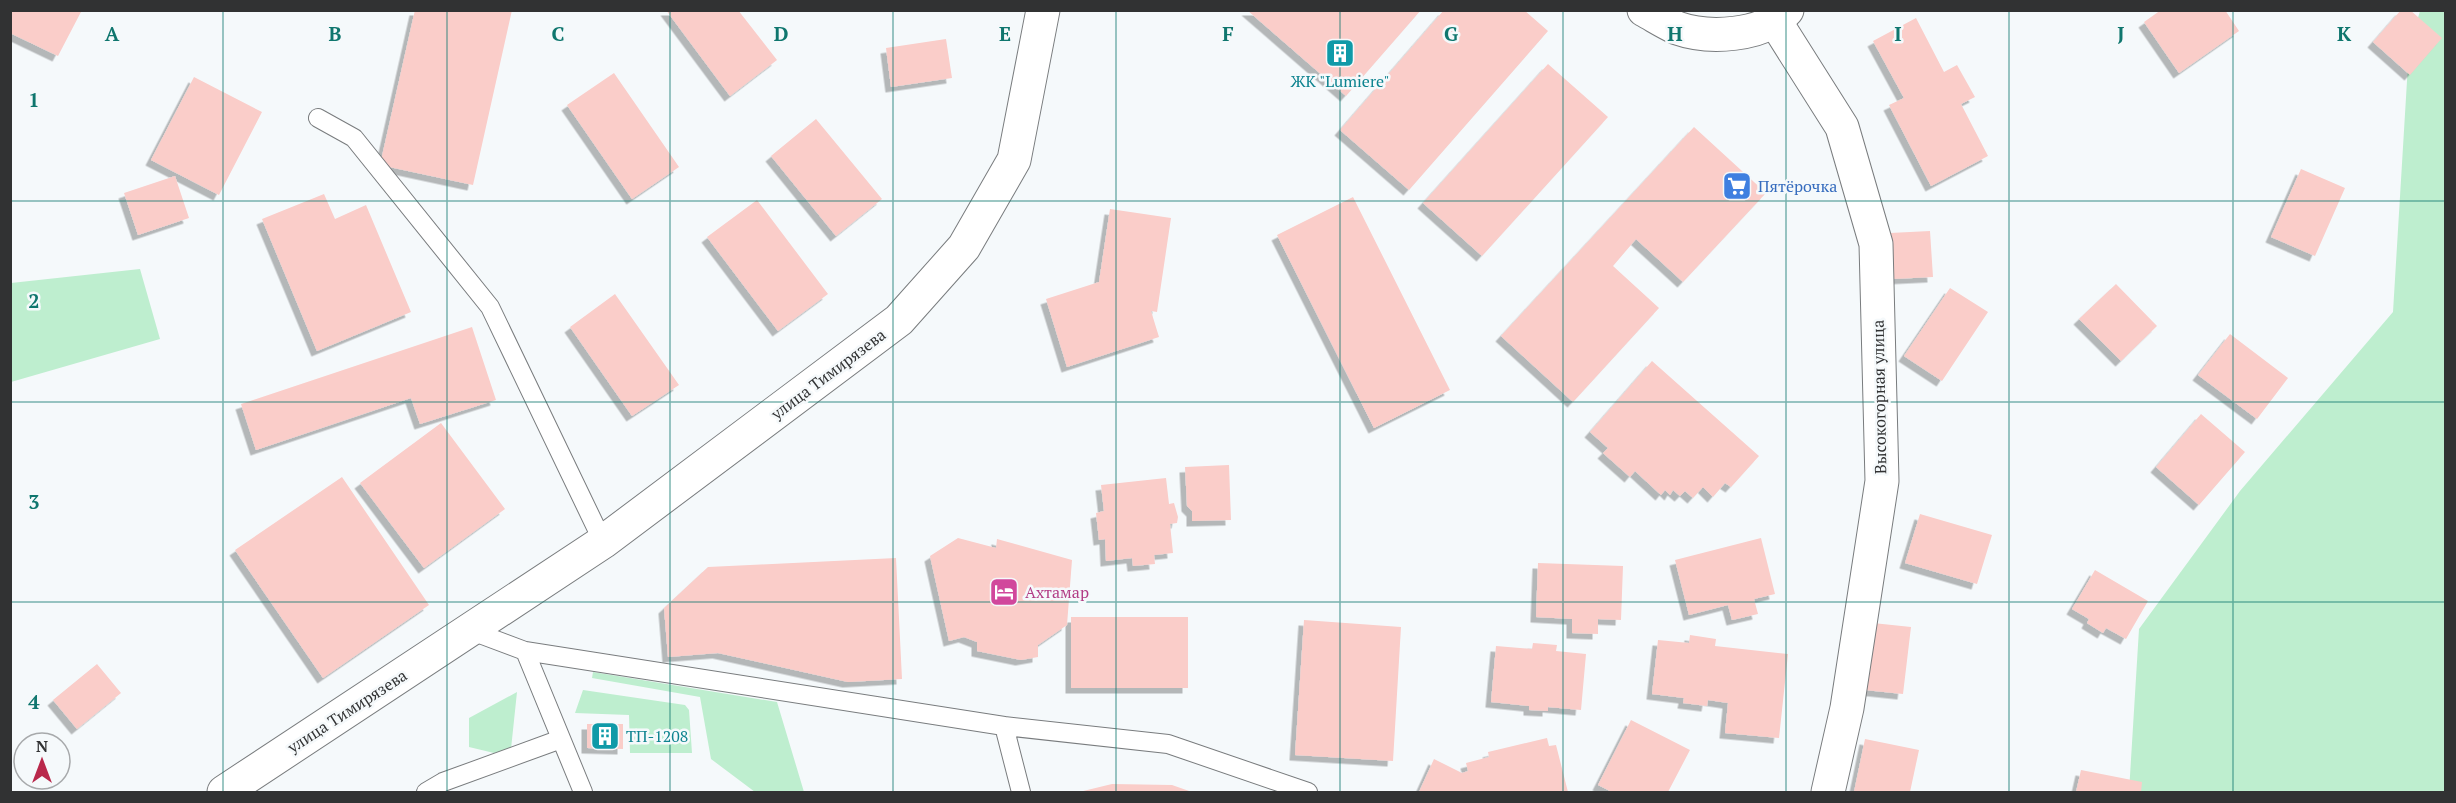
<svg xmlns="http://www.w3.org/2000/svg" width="2456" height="803" font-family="'PT Serif',serif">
<defs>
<filter id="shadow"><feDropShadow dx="-5.5" dy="5.5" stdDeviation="0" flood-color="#0004"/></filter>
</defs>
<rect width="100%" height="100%" fill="#f5f9fb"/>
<!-- green -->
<path fill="#beeecf" d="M 2420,11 L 2445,11 L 2445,792 L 2129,792 L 2139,629 L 2240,491 L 2393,312 L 2409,48 Z
M 140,269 L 160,339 L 11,382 L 11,283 Z
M 593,672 L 777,702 L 804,792 L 755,792 L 711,759 L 700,697 L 592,678 Z
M 583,690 L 685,705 L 689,710 L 692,753 L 630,753 L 629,715 L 575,713 Z
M 517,692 L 511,749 L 494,753 L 469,747 L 469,718 Z"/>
<!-- building -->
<path fill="#facdc9" filter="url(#shadow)" d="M 10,10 L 82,10 L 58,56 L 10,33 Z
M 415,10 L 512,10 L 473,185 L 380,165 Z
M 666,10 L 738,10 L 777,60 L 730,96 Z
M 1247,10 L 1421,10 L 1346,96 Z
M 1444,10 L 1524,10 L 1548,31 L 1409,190 L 1340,130 Z
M 2161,10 L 2225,10 L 2239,31 L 2179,73 L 2144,22 Z
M 2401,10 L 2410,10 L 2442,38 L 2410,75 L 2373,42 Z
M 1916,18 L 1944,72 L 1957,65 L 1975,97 L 1961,104 L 1988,156 L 1931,186 L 1889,105 L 1904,98 L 1873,41 Z
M 946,39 L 952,78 L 891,87 L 886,48 Z
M 1548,64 L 1608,117 L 1482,256 L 1423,203 Z
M 614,73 L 679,167 L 632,199 L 567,105 Z
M 194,77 L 262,112 L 219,195 L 151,160 Z
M 816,119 L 882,199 L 836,236 L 771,156 Z
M 1694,127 L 1766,193 L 1683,282 L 1636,239 L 1613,266 L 1659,308 L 1573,402 L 1501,336 Z
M 2301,169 L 2345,188 L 2315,256 L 2271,237 Z
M 175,176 L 189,218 L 138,235 L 124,193 Z
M 324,194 L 335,219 L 366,205 L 411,312 L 317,351 L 262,219 Z
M 1353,197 L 1450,390 L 1374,428 L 1277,235 Z
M 757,200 L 828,294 L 778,331 L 707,237 Z
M 1110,209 L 1171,218 L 1157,312 L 1151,311 L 1159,337 L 1067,367 L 1046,299 L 1099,282 Z
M 1930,231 L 1933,277 L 1893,279 L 1890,233 Z
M 2116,284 L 2157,326 L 2121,361 L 2079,319 Z
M 1950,288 L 1988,312 L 1942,381 L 1904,356 Z
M 615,294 L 679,385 L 632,416 L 570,327 Z
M 472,327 L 496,400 L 420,424 L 411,398 L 256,450 L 241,404 Z
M 2230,334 L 2288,378 L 2257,419 L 2198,375 Z
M 1652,361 L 1759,456 L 1731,487 L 1725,483 L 1713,497 L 1703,487 L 1693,498 L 1685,491 L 1680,496 L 1673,490 L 1670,495 L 1665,490 L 1661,495 L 1635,471 L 1630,477 L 1603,453 L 1608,448 L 1590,432 Z
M 2201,414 L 2245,452 L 2199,505 L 2156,467 Z
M 441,423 L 505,509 L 424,568 L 360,483 Z
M 1229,465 L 1231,520 L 1192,521 L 1192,511 L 1187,506 L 1185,467 Z
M 342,477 L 429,605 L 323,678 L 235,550 Z
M 1166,478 L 1169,504 L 1174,503 L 1178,517 L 1177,523 L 1170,524 L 1173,553 L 1154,555 L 1155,564 L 1133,566 L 1132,558 L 1106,561 L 1105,539 L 1099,540 L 1096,513 L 1104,511 L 1101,485 Z
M 1920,514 L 1992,535 L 1977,584 L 1905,563 Z
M 958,538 L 996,548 L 997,539 L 1072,560 L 1067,625 L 1038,645 L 1038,657 L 1021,660 L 977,651 L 977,642 L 964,637 L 949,641 L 930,556 Z
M 1761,538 L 1775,594 L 1754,599 L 1758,614 L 1732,620 L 1728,605 L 1689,615 L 1675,560 Z
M 896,558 L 902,679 L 848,682 L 718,653 L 668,657 L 664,608 L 708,567 Z
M 1538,563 L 1623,566 L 1621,620 L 1598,619 L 1598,634 L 1572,633 L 1572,619 L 1536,617 Z
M 2095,570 L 2148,601 L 2126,639 L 2106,628 L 2103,633 L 2087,623 L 2089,619 L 2072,609 Z
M 1071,617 L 1188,617 L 1188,688 L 1071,688 Z
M 1304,620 L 1401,627 L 1393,761 L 1295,755 Z
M 1873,623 L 1911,627 L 1903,694 L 1865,690 Z
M 1690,635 L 1716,639 L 1715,646 L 1788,654 L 1779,738 L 1725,733 L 1728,703 L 1708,700 L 1707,706 L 1683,703 L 1684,698 L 1652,694 L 1658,640 L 1689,643 Z
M 1533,643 L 1557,645 L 1556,651 L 1586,654 L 1581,710 L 1548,707 L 1548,711 L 1529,710 L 1529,706 L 1491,702 L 1496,646 L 1532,649 Z
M 97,664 L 121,693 L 77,729 L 53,700 Z
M 1631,720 L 1690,750 L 1668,792 L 1612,792 L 1598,785 Z
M 587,724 L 623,724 L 623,749 L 587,748 Z
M 1547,738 L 1549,746 L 1556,745 L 1568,792 L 1419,792 L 1434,759 L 1462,773 L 1468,771 L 1466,763 L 1489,757 L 1488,752 Z
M 1865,739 L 1919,750 L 1910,792 L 1854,792 Z
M 2081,770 L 2142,782 L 2141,792 L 2076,792 Z
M 1112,784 L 1172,785 L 1192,792 L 1079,792 Z"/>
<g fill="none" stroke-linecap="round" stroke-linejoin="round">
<!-- lane casing -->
<g stroke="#797c7e" stroke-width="20">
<path id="lane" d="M 318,118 L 354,138 L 490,307 L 603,542
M 469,630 L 525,651 L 1004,726 L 1021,792
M 525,651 L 583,792
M 1004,726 L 1168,744 L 1308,792
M 426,792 L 443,782 L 561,739"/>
</g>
<!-- street casing -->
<g stroke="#797c7e" stroke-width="35">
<path id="street" d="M 1775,21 L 1842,127 L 1876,244 L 1882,481 L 1847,708 L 1828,792"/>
</g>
<!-- secondary casing -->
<g stroke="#797c7e" stroke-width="35">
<path id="secondary" d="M 1644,10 C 1655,16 1666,23 1677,28 C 1708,39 1763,37 1787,10
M 224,792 L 603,542 L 899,320 L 964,247 L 1014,160 L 1043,10"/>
</g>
<!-- lane -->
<use href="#lane" stroke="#fff" stroke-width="18"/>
<!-- street -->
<use href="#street" stroke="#fff" stroke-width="33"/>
<!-- secondary -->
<use href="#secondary" stroke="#fff" stroke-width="33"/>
</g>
<!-- grid -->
<path fill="none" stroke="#0f766e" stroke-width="1.5" stroke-opacity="0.55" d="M 223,10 L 223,792M 447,10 L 447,792M 670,10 L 670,792M 893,10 L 893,792M 1116,10 L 1116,792M 1340,10 L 1340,792M 1563,10 L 1563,792M 1786,10 L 1786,792M 2009,10 L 2009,792M 2233,10 L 2233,792M 10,201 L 2446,201M 10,402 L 2446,402M 10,602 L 2446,602"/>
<!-- icons -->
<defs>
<g id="building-square" transform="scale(1.5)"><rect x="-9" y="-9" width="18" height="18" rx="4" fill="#0f9aa8" stroke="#f5f9fb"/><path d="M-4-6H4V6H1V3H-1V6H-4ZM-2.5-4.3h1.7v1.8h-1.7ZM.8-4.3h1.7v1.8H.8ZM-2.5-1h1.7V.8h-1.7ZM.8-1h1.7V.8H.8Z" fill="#fff"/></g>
<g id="supermarket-square" transform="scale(1.5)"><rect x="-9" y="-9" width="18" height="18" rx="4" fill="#3f7fe0" stroke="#f5f9fb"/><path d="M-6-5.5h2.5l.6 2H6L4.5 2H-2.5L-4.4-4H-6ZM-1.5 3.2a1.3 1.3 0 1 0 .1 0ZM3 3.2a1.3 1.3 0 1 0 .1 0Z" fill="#fff"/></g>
<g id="hotel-square" transform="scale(1.5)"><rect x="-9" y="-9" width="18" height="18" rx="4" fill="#d1479c" stroke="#f5f9fb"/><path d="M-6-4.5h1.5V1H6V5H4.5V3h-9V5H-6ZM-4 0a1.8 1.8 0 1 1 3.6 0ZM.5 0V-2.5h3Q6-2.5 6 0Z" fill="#fff"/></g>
</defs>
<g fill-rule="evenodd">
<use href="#building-square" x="1340" y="53"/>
<use href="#supermarket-square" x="1737" y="186"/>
<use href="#hotel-square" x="1004" y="592"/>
<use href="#building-square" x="605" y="736"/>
</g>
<g text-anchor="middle" stroke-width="5" stroke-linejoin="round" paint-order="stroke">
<!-- culture labels -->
<g font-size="16" fill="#0d838f" stroke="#f5f9fb">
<text x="1340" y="87">ЖК "Lumiere"</text>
<text x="626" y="742" text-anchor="start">ТП-1208</text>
</g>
<!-- shop labels -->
<g font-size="16" fill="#366cbe" stroke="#f5f9fb" text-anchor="start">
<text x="1758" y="192">Пятёрочка</text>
</g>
<!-- street labels -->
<g font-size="16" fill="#313233" stroke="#f5f9fb">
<text transform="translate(828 374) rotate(-37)" y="6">улица Тимирязева</text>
<text transform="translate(1879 397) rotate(-91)" y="6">Высокогорная улица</text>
<text transform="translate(347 711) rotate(-33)" y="6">улица Тимирязева</text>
</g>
<!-- hotel labels -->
<g font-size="16" fill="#b23c85" stroke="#f5f9fb" text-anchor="start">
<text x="1025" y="598">Ахтамар</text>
</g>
</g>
<g font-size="20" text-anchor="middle" font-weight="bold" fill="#0f766e" stroke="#f5f9fb" stroke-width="5" stroke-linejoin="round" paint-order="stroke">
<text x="112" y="41">A</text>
<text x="335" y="41">B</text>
<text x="558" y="41">C</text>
<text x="781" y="41">D</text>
<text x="1005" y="41">E</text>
<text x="1228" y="41">F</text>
<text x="1451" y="41">G</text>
<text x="1675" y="41">H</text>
<text x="1898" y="41">I</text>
<text x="2121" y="41">J</text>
<text x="2344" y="41">K</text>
<text x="34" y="107">1</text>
<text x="34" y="308">2</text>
<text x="34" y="509">3</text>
<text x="34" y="709">4</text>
</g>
<!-- border -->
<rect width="2456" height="803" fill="none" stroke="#313233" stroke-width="24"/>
<!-- north arrow -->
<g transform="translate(42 761)"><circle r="28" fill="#f5f9fb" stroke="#a7a9ab" stroke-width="1.5"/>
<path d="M0-4.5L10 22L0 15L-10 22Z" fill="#b9284b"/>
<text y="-9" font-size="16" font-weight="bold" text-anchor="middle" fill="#313233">N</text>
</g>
</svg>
